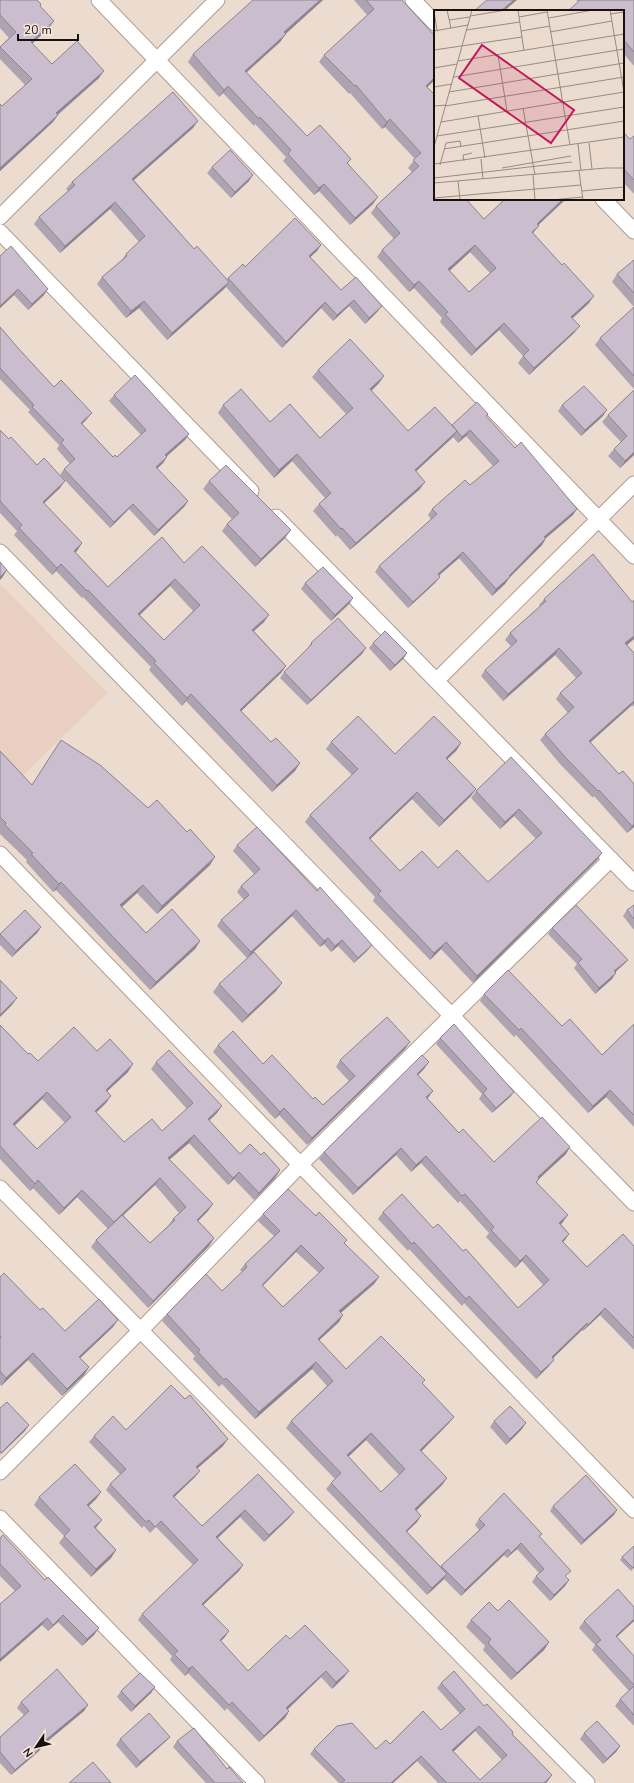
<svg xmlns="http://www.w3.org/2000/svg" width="634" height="1783" font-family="'Nunito Sans',sans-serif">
<rect width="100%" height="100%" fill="#ecdbcf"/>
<!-- built -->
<path fill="#e8cfbf" d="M 1,585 L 107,693 L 0,798 L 0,586 Z"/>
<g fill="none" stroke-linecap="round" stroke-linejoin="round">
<!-- street casing -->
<g stroke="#ae9d92" stroke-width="17">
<path id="street" d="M 99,0 L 634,556
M 413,0 L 435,23
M 603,199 L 634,231
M 0,217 L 217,0
M 0,232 L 251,491
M 276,517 L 634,883
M 0,552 L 634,1203
M 436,681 L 634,484
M 0,854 L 634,1510
M 0,1188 L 587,1783
M 0,1472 L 140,1331 L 300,1165 L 611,859
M 0,1518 L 257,1783"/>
</g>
<!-- street -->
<use href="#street" stroke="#fff" stroke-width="15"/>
</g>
<!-- wall -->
<path fill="#aea3b0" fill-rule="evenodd" d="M 0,0 L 40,6 L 49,28 L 32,44 L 52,64 L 99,78 L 58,115 L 53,122 L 0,171 L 0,104 L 2,106 L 25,85 L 0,59 L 0,47 L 9,38 L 0,28 Z
M 323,0 L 285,34 L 280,42 L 246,73 L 307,136 L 351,159 L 348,163 L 373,204 L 350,225 L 319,191 L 314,195 L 283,161 L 286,157 L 255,124 L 254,126 L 223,93 L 219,97 L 188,62 L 193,54 Z
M 354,0 L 402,0 L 427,87 L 435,199 L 484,219 L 505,199 L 566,199 L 538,225 L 533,233 L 589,303 L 573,318 L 574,333 L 529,375 L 518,363 L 523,356 L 499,330 L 471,356 L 440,322 L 442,318 L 414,288 L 409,292 L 377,257 L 382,250 L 394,239 L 371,213 L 376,206 L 412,172 L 408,168 L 415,159 L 385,127 L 382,129 L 350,93 L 349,94 L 319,62 L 324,55 L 367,15 ZM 470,252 L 490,273 L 469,292 L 449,271 Z
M 576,0 L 634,0 L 634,66 L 623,53 L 623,11 L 578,2 Z
M 193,128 L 134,180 L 194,249 L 227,279 L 245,267 L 321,245 L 317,251 L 310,257 L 341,290 L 378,311 L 365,324 L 349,306 L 333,321 L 321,308 L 282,348 L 226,287 L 224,289 L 167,340 L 139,308 L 126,318 L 97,284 L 102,277 L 121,261 L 126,254 L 139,242 L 110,209 L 60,253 L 34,224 L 39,217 L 68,191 L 66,189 L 72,182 Z
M 623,132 L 630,139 L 634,136 L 634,194 L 623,182 Z
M 212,167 L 249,181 L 231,198 L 207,173 Z
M 0,256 L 44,295 L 28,310 L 14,295 L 0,308 Z
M 634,260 L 634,307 L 612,282 L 617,274 Z
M 634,307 L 634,389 L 595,345 L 600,338 Z
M 0,327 L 18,348 L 54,387 L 87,419 L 82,424 L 113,457 L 117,457 L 141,435 L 109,401 L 114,395 L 189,434 L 185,440 L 166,457 L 167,457 L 163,463 L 157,469 L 188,501 L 184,507 L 154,536 L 129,509 L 110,528 L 60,475 L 64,469 L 70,464 L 57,449 L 59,445 L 28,412 L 30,410 L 0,379 Z
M 318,370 L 384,376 L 379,383 L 371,391 L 408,431 L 452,425 L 486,416 L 573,515 L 546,538 L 542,545 L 510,577 L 505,584 L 492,596 L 459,558 L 439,576 L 435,583 L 408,608 L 375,572 L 379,566 L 431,519 L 428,515 L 432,509 L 470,485 L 493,466 L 466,436 L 458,443 L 453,437 L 416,471 L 420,489 L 350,550 L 337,535 L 336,537 L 313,511 L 319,504 L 325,498 L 292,461 L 274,478 L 218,413 L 223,405 L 270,422 L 320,438 L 346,414 L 312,377 Z
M 634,390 L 634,455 L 620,468 L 608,456 L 614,449 L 621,442 L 602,422 L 608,415 Z
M 562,405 L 603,416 L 581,436 L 558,411 Z
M 0,430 L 9,439 L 60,488 L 44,503 L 77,551 L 75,552 L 108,587 L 184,563 L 264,622 L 254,631 L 286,666 L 281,673 L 241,711 L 295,771 L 272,792 L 186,701 L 182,706 L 149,670 L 151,667 L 83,597 L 82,598 L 56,571 L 52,575 L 14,535 L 17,531 L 0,513 ZM 170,586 L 193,611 L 164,640 L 140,615 Z
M 209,481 L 285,538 L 255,567 L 222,531 L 227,524 L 232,519 L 203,489 Z
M 305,583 L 353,598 L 349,604 L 331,621 L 301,589 Z
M 544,599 L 632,602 L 634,600 L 634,639 L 627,645 L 634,653 L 634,707 L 632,705 L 591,742 L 634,827 L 627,833 L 594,796 L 593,798 L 560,764 L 540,740 L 545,734 L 568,713 L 556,699 L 560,693 L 576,678 L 555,655 L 503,701 L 481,676 L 485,670 L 511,646 L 505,640 L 510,633 L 540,606 L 539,605 Z
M 311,643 L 362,654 L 307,705 L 280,678 L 284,672 L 307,649 Z
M 373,643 L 407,653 L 403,659 L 390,671 L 369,648 Z
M 61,740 L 210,865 L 157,914 L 137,893 L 122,907 L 146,933 L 200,941 L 195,949 L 150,990 L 56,890 L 53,892 L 26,862 L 27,860 L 0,834 L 0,751 L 32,785 Z
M 331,742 L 395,754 L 461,743 L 456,751 L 447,759 L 471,796 L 439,827 L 412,799 L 370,839 L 400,871 L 438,868 L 488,882 L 536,839 L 514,816 L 500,829 L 471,798 L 476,791 L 511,757 L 597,860 L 473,983 L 441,949 L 430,960 L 373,901 L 375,897 L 305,822 L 310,815 L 352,775 L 326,749 Z
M 237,845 L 317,891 L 372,945 L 367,951 L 354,963 L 338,946 L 331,952 L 324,944 L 320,947 L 292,916 L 247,958 L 217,926 L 221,920 L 244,900 L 237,892 L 241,886 L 254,874 L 233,851 Z
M 634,905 L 634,930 L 623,916 L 627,910 Z
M 41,927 L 37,933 L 12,957 L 0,945 L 0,934 Z
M 552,928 L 628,960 L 623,965 L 615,972 L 612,979 L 595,994 L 574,968 L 577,964 L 548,934 Z
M 282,983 L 276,991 L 242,1023 L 213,992 L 219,984 Z
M 484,994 L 562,1026 L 602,1055 L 634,1024 L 634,1127 L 606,1097 L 588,1113 L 516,1035 L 514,1037 L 480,1001 Z
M 0,1025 L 28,1054 L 38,1061 L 97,1051 L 128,1072 L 107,1091 L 106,1103 L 96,1113 L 124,1142 L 162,1131 L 187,1109 L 151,1069 L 156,1062 L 217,1113 L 209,1121 L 240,1154 L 261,1155 L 280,1170 L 275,1178 L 254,1200 L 234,1179 L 228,1185 L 189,1143 L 169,1160 L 208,1211 L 198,1221 L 214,1238 L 209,1246 L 148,1308 L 91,1247 L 96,1240 L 108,1229 L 77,1197 L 59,1215 L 33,1188 L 30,1191 L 0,1159 ZM 42,1099 L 65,1123 L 37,1149 L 14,1126 ZM 155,1185 L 179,1213 L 173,1219 L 168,1226 L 150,1243 L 123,1215 Z
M 440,1038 L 514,1092 L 510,1097 L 492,1113 L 479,1099 L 482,1094 L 436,1044 Z
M 218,1045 L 263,1064 L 313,1099 L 323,1105 L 349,1081 L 336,1067 L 340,1060 L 405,1049 L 307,1145 L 279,1115 L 275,1119 L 213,1052 Z
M 424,1069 L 418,1075 L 427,1098 L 459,1133 L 494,1162 L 566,1154 L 539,1179 L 537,1182 L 563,1222 L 561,1224 L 569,1234 L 563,1242 L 587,1267 L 634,1246 L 634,1350 L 600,1315 L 583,1331 L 582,1330 L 553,1358 L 549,1366 L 536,1379 L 464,1303 L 462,1306 L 409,1249 L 408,1251 L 378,1219 L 383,1212 L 433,1228 L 463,1251 L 518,1308 L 543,1285 L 522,1261 L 515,1268 L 486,1237 L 489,1233 L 460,1201 L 458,1203 L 421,1163 L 411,1172 L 396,1155 L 353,1195 L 319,1159 L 324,1152 Z
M 263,1214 L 344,1244 L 379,1277 L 374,1284 L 341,1312 L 339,1322 L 319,1340 L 346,1369 L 425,1380 L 422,1383 L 454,1417 L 449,1423 L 421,1451 L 447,1478 L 442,1485 L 416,1510 L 417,1522 L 407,1532 L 441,1567 L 479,1530 L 475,1525 L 479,1519 L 540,1537 L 566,1577 L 569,1580 L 565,1586 L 550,1601 L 532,1582 L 536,1576 L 539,1573 L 517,1549 L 507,1558 L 504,1555 L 461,1596 L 444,1579 L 427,1595 L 326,1489 L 331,1483 L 335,1479 L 286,1428 L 291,1421 L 327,1386 L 312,1369 L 255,1419 L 222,1384 L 219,1387 L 193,1359 L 195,1356 L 162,1321 L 167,1314 L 222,1291 L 242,1272 L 240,1270 L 245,1264 L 274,1236 L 258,1221 ZM 296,1252 L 319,1273 L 283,1307 L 263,1286 ZM 366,1440 L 399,1475 L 381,1492 L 348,1456 Z
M 0,1277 L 65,1331 L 113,1327 L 80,1358 L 89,1367 L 84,1375 L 62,1396 L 28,1360 L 1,1386 L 0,1384 Z
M 494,1421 L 522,1429 L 506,1445 L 490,1427 Z
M 126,1430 L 223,1446 L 197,1469 L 200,1471 L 195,1477 L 174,1497 L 202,1526 L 258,1474 L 294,1512 L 289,1518 L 264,1542 L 240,1517 L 218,1538 L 243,1565 L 239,1571 L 203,1605 L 229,1631 L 224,1638 L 221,1641 L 248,1671 L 290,1639 L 349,1671 L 344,1677 L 332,1689 L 321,1677 L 287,1709 L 289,1711 L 285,1718 L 259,1742 L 227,1708 L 225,1711 L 188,1673 L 185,1676 L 170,1660 L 172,1656 L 138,1620 L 142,1614 L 193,1565 L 156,1527 L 150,1533 L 144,1526 L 142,1528 L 106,1490 L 110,1484 L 120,1474 L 89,1442 L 94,1436 Z
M 101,1492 L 96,1499 L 89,1506 L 102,1520 L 96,1528 L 116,1550 L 111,1558 L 91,1577 L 59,1543 L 64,1536 L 34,1505 L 39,1497 Z
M 553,1506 L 614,1515 L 581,1545 L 550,1511 Z
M 0,1538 L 94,1635 L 82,1646 L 58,1622 L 48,1631 L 42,1625 L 15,1591 L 0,1576 Z
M 634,1546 L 634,1568 L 631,1571 L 620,1560 L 622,1557 Z
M 634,1607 L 634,1621 L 617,1637 L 634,1656 L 634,1726 L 615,1706 L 620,1699 L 629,1691 L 592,1650 L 595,1645 L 579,1628 L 584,1621 Z
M 498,1611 L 549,1642 L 544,1650 L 511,1680 L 483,1650 L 485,1646 L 466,1627 L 471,1620 Z
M 441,1683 L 484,1706 L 552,1775 L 548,1781 L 546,1783 L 438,1783 L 417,1761 L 393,1783 L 339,1783 L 310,1754 L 314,1749 L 376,1749 L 390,1744 L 441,1730 L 460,1714 L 437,1688 ZM 475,1731 L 502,1760 L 480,1780 L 453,1751 Z
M 155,1687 L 151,1693 L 131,1712 L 117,1697 L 121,1691 Z
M 21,1702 L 84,1711 L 43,1745 L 39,1751 L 11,1775 L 0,1763 L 0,1737 L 24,1715 L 17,1708 Z
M 584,1733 L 620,1746 L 616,1752 L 603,1764 L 580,1739 Z
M 170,1737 L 165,1742 L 136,1768 L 116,1745 L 120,1739 Z
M 177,1741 L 227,1769 L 243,1783 L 206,1783 L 173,1747 Z"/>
<!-- shaded-wall -->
<path fill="#8d8490" d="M 320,0 L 323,0 L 279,40 L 284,32 Z
M 514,0 L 517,0 L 504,11 L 501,11 Z
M 54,21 L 49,28 L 26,49 L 31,42 Z
M 286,34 L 280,42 L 240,78 L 245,71 Z
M 104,71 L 99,78 L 51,120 L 56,113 Z
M 435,77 L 435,80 L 421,93 L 426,86 Z
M 228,86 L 223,93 L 219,97 L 224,90 Z
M 58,115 L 53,122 L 0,171 L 0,168 Z
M 390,119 L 385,127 L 382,129 L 387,122 Z
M 198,121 L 193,128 L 127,186 L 132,179 Z
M 253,175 L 249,181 L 231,198 L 235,192 Z
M 324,184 L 319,191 L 314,195 L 319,188 Z
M 378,197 L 373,204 L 350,225 L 355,218 Z
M 563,199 L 566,199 L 532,231 L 537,224 Z
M 115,202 L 110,209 L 60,253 L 65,246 Z
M 539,226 L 533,233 L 526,239 L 532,232 Z
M 321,245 L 317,251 L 305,262 L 309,256 Z
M 475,245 L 470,252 L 443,277 L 448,269 Z
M 419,281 L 414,288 L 409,292 L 414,285 Z
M 229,282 L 224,289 L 167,340 L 172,333 Z
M 18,289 L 14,295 L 0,308 L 0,306 Z
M 48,289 L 44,295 L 28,310 L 32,304 Z
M 594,296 L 589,303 L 566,324 L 571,317 Z
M 354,300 L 349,306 L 333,321 L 337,315 Z
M 144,301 L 139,308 L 126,318 L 131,311 Z
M 325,302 L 321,308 L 282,348 L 286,342 Z
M 382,306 L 378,311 L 365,324 L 369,318 Z
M 504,323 L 499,330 L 471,356 L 476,349 Z
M 580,326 L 574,333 L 529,375 L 534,368 Z
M 384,376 L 379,383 L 365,397 L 370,389 Z
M 607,410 L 603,416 L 581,436 L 585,430 Z
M 92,413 L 87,419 L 77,429 L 81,423 Z
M 470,430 L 466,436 L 458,443 L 462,437 Z
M 457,431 L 452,438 L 410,477 L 415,470 Z
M 189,434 L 185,440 L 161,461 L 165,455 Z
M 634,452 L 634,455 L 620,468 L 625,461 Z
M 297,454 L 292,461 L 274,478 L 279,470 Z
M 167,457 L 163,463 L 152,473 L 156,467 Z
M 65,481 L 60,488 L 38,509 L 43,502 Z
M 425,482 L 420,489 L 350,550 L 356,543 Z
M 188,501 L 184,507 L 154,536 L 158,530 Z
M 133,504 L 129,509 L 110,528 L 114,522 Z
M 577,509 L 573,515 L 540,543 L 544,537 Z
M 291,530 L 285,538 L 255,567 L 261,559 Z
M 546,538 L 542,545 L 505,582 L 510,577 L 505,584 L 492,596 L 496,589 L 509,576 Z
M 82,543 L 77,551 L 69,558 L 74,551 Z
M 463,552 L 459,558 L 433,580 L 438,574 Z
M 61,564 L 56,571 L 52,575 L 57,568 Z
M 7,570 L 2,578 L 0,580 L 0,577 Z
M 440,577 L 435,583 L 408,608 L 413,602 Z
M 175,579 L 170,586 L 133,621 L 138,614 Z
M 353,598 L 349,604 L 331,621 L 335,615 Z
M 269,615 L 264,622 L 247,637 L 252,630 Z
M 634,636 L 634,639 L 621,650 L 625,643 Z
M 366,648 L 362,654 L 307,705 L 311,700 Z
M 559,648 L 555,655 L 503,701 L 508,694 Z
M 407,653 L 403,659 L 390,671 L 395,665 Z
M 286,666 L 281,673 L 235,717 L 240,710 Z
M 191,694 L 186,701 L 182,706 L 187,698 Z
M 634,701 L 634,703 L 632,705 L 585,747 L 589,741 Z
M 461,743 L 456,751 L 441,765 L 446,758 Z
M 300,763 L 295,771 L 272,792 L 277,785 Z
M 476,789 L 471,796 L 439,827 L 444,820 Z
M 417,792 L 412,799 L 364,845 L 369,838 Z
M 519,809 L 514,816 L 500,829 L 505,822 Z
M 634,824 L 634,827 L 627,833 L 632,826 Z
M 602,853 L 597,860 L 473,983 L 477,976 Z
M 215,857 L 210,865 L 157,914 L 162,906 Z
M 61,882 L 56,890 L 53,892 L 59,884 Z
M 143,885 L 137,893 L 115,913 L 120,905 Z
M 296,910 L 292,916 L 247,958 L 251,952 Z
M 41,927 L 37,933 L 12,957 L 16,951 Z
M 328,938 L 324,944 L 320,947 L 324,941 Z
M 342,940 L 338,946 L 331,952 L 335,946 Z
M 200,941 L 195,949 L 150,990 L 156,982 Z
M 446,942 L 441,949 L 430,960 L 434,953 Z
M 372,945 L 367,951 L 354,963 L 358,958 Z
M 628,960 L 623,965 L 610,977 L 614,971 Z
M 616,973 L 612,979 L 595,994 L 599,988 Z
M 282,983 L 276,991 L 242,1023 L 248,1015 Z
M 17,998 L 12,1005 L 0,1017 L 0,1015 Z
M 410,1042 L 405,1049 L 307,1145 L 312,1138 Z
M 429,1062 L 424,1069 L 412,1081 L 417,1074 Z
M 133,1064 L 128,1072 L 101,1097 L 106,1090 Z
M 610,1090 L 606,1097 L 588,1113 L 593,1106 Z
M 433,1091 L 428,1098 L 421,1104 L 426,1097 Z
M 47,1092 L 42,1099 L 8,1132 L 13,1124 Z
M 514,1092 L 510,1097 L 492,1113 L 496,1108 Z
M 111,1096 L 106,1103 L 90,1118 L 95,1111 Z
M 222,1106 L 217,1113 L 203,1126 L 208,1119 Z
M 284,1108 L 279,1115 L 275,1119 L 280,1112 Z
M 194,1135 L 189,1143 L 163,1165 L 168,1158 Z
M 570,1147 L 566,1154 L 533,1184 L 538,1177 Z
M 401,1148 L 396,1155 L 353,1195 L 358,1188 Z
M 426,1156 L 421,1163 L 411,1172 L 416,1165 Z
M 280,1170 L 275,1178 L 254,1200 L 259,1193 Z
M 239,1172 L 234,1179 L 228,1185 L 233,1178 Z
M 160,1178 L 155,1185 L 109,1229 L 114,1222 Z
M 38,1180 L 33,1188 L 30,1191 L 35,1184 Z
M 82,1190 L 77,1197 L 59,1215 L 64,1208 Z
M 213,1204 L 208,1211 L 192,1227 L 197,1220 Z
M 568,1215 L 563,1222 L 555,1230 L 559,1223 Z
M 569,1234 L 565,1240 L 557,1248 L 562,1241 Z
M 214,1238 L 209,1246 L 148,1308 L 153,1301 Z
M 301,1245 L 296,1252 L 257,1291 L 262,1285 Z
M 526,1255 L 522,1261 L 515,1268 L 520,1261 Z
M 379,1277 L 374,1284 L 335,1318 L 339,1311 Z
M 469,1296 L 464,1303 L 462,1306 L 466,1299 Z
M 605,1308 L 600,1315 L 583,1331 L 588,1325 Z
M 343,1315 L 339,1322 L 313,1346 L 318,1339 Z
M 118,1320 L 113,1327 L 74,1364 L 79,1357 Z
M 587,1323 L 582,1330 L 547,1364 L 552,1357 Z
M 33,1353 L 28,1360 L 1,1386 L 6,1378 Z
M 554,1360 L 549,1366 L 536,1379 L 541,1372 Z
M 316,1362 L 312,1369 L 255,1419 L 259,1412 Z
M 89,1367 L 84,1375 L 62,1396 L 67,1389 Z
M 454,1417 L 449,1423 L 416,1457 L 420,1450 Z
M 526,1423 L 522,1429 L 506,1445 L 510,1439 Z
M 29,1425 L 25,1431 L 0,1455 L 1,1453 Z
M 371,1433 L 366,1440 L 343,1462 L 347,1455 Z
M 228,1439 L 223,1446 L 192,1473 L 196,1467 Z
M 200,1471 L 195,1477 L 169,1502 L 173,1496 Z
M 447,1478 L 442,1485 L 411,1516 L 415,1509 Z
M 101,1492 L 96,1499 L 82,1512 L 87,1505 Z
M 245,1510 L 240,1517 L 212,1543 L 216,1537 Z
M 617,1510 L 614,1515 L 581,1545 L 584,1540 Z
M 294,1512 L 289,1518 L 264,1542 L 269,1535 Z
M 421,1516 L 417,1522 L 401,1537 L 406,1531 Z
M 102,1520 L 96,1527 L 89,1534 L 94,1527 Z
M 521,1543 L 517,1549 L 507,1558 L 511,1553 Z
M 508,1549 L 504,1555 L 461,1596 L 465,1590 Z
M 116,1550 L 111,1558 L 91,1577 L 96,1569 Z
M 243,1565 L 239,1571 L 198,1610 L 202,1604 Z
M 447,1574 L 443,1580 L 427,1595 L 432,1588 Z
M 569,1580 L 565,1586 L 550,1601 L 554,1595 Z
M 63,1615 L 58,1622 L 48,1631 L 53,1625 Z
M 47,1618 L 42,1625 L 0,1662 L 0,1659 Z
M 634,1619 L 634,1621 L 611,1642 L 616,1636 Z
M 99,1628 L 94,1635 L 82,1646 L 87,1639 Z
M 229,1631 L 224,1638 L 215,1646 L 220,1640 Z
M 549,1642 L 544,1650 L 511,1680 L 517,1673 Z
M 192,1666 L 188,1673 L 185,1676 L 189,1669 Z
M 326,1671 L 321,1677 L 282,1715 L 286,1708 Z
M 349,1671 L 344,1677 L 332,1689 L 336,1682 Z
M 155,1687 L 151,1693 L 131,1712 L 135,1706 Z
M 88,1705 L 84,1711 L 43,1745 L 39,1751 L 11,1775 L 15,1770 L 42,1743 Z
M 289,1711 L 285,1718 L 259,1742 L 264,1736 Z
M 479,1726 L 475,1731 L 449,1756 L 452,1750 Z
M 170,1737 L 165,1742 L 136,1768 L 140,1762 Z
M 620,1746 L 616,1752 L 603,1764 L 607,1759 Z
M 421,1756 L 417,1761 L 393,1783 L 391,1783 Z
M 552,1775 L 546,1783 L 544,1783 Z"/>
<!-- building -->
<path fill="#cabdcd" stroke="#8d8490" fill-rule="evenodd" d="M 0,0 L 37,0 L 41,4 L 40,6 L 54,21 L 31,42 L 52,64 L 77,41 L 104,71 L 56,113 L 58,115 L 0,168 L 0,104 L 2,106 L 32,79 L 0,47 L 16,32 L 0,15 Z
M 253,0 L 320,0 L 284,32 L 286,34 L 245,71 L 307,136 L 320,125 L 351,159 L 347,163 L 378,197 L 355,218 L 324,184 L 319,188 L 288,154 L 291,150 L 260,117 L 259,119 L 228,86 L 224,90 L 193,54 Z
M 366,0 L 402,0 L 435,36 L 435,77 L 426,86 L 435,95 L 435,199 L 466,199 L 484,219 L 505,199 L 563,199 L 537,224 L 539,226 L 532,232 L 562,265 L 564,263 L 594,296 L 571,317 L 580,326 L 534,368 L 523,356 L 529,350 L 504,323 L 476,349 L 445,314 L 448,312 L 419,281 L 414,285 L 382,250 L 400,233 L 376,206 L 419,166 L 413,160 L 421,153 L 390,119 L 387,122 L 356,85 L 355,86 L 324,55 L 374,9 ZM 475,245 L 496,268 L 469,292 L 448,269 Z
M 487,0 L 514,0 L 501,11 L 474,11 Z
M 580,0 L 634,0 L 634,52 L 623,39 L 623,11 L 568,11 Z
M 173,92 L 198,121 L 132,179 L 194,249 L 197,246 L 229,282 L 172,333 L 144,301 L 131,311 L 102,277 L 127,256 L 126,254 L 145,236 L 115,202 L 65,246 L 39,217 L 75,185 L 72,182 Z
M 623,132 L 630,139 L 634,136 L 634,180 L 623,168 Z
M 230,150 L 253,175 L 235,192 L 212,167 Z
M 295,218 L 321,245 L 309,256 L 341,290 L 356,277 L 382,306 L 369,318 L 354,300 L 337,315 L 325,302 L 286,342 L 228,278 L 243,264 L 245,267 Z
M 11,246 L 48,289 L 32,304 L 18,289 L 0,306 L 0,256 Z
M 634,260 L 634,293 L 617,274 Z
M 634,307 L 634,376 L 600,338 Z
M 0,327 L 18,348 L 54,387 L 61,380 L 92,413 L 81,423 L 113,457 L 115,455 L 117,457 L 146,430 L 114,395 L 135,375 L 189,434 L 165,455 L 167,457 L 156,467 L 188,501 L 158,530 L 133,504 L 114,522 L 64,469 L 75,459 L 61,443 L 64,440 L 32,407 L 34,405 L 0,368 Z
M 350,339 L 384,376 L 370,389 L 408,431 L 435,407 L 457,431 L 415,470 L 425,482 L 356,543 L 342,528 L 341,529 L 319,504 L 331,493 L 297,454 L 279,470 L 223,405 L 241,389 L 270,422 L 290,404 L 320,438 L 353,408 L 318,370 Z
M 584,386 L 607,410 L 585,430 L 562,405 Z
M 634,390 L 634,452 L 625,461 L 614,449 L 627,436 L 608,415 Z
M 477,402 L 488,414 L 486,416 L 515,448 L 521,442 L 577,509 L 544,537 L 546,538 L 509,576 L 510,577 L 496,589 L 463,552 L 438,574 L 440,577 L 413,602 L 379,566 L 437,514 L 432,509 L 465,480 L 470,485 L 499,461 L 470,430 L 462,437 L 452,425 Z
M 0,430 L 9,439 L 11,437 L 37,465 L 44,458 L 65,481 L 43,502 L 82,543 L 74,551 L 108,587 L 162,537 L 184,563 L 202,546 L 269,615 L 252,630 L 286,666 L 240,710 L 271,742 L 276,738 L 300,763 L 277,785 L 191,694 L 187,698 L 154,663 L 156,661 L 88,590 L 87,591 L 61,564 L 57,568 L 19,528 L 22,525 L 0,501 ZM 175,579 L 200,605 L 164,640 L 138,614 Z
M 226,465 L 291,530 L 261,559 L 227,524 L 239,513 L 209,481 Z
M 593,554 L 632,602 L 634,600 L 634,636 L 625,643 L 634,653 L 634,701 L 589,741 L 619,774 L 623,771 L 634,784 L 634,824 L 632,826 L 599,790 L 598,791 L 565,757 L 545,734 L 574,707 L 560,693 L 582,673 L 559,648 L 508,694 L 485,670 L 517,641 L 510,633 L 546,601 L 544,599 Z
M 0,562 L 7,570 L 0,577 Z
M 323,567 L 353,598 L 335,615 L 305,583 Z
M 338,618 L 366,648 L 311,700 L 284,672 L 312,644 L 311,643 Z
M 385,631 L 407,653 L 395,665 L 373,643 Z
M 358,716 L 395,754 L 434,716 L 461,743 L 446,758 L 476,789 L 444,820 L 417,792 L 369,838 L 400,871 L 422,851 L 438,868 L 457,850 L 488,882 L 542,833 L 519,809 L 505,822 L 476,791 L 511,757 L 602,853 L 477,976 L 446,942 L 434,953 L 378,894 L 381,891 L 310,815 L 358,769 L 331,742 Z
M 61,740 L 100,765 L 148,808 L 157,800 L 187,832 L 190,829 L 215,857 L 162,906 L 143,885 L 120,905 L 146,933 L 172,909 L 200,941 L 156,982 L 61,882 L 59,884 L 31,854 L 33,853 L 5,825 L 6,823 L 0,817 L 0,751 L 32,785 Z
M 257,827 L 317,891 L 320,887 L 372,945 L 358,958 L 342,940 L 335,946 L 328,938 L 324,941 L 296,910 L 251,952 L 221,920 L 249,895 L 241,886 L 260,869 L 237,845 Z
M 576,905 L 628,960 L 614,971 L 616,973 L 599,988 L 578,963 L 582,959 L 552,928 Z
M 634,905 L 634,919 L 627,910 Z
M 25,910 L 41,927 L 16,951 L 0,934 Z
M 254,952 L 282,983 L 248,1015 L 219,984 Z
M 508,970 L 562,1026 L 570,1019 L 602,1055 L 634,1024 L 634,1115 L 610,1090 L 593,1106 L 521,1028 L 519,1030 L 484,994 Z
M 0,980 L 17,998 L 0,1015 Z
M 387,1017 L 410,1042 L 312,1138 L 284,1108 L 280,1112 L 218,1045 L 233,1031 L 263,1064 L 272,1055 L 313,1099 L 315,1097 L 323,1105 L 355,1076 L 340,1060 Z
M 454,1024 L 514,1092 L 496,1108 L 483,1093 L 487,1089 L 440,1038 Z
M 0,1025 L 28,1054 L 30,1053 L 38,1061 L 74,1027 L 97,1051 L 110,1039 L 133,1064 L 106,1090 L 111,1096 L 95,1111 L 124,1142 L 152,1119 L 162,1131 L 193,1103 L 156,1062 L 169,1050 L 222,1106 L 208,1119 L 240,1154 L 250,1144 L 261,1155 L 264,1152 L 280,1170 L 259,1193 L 239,1172 L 233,1178 L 194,1135 L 168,1158 L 213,1204 L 197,1220 L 214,1238 L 153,1301 L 96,1240 L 122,1215 L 150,1243 L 175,1220 L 173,1219 L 186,1207 L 160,1178 L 114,1222 L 82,1190 L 64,1208 L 38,1180 L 35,1184 L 0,1146 ZM 47,1092 L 71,1117 L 37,1149 L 13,1124 Z
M 422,1055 L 429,1062 L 417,1074 L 433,1091 L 426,1097 L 459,1133 L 463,1129 L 494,1162 L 542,1117 L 570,1147 L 538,1177 L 539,1179 L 536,1182 L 568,1215 L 559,1223 L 569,1234 L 562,1241 L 587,1267 L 623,1234 L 634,1246 L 634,1338 L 605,1308 L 588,1325 L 587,1323 L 552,1357 L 554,1360 L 541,1372 L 469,1296 L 466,1299 L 414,1242 L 412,1244 L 383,1212 L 402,1194 L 433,1228 L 438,1224 L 463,1251 L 466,1249 L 518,1308 L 549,1280 L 526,1255 L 520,1261 L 491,1230 L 494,1227 L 465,1194 L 462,1196 L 426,1156 L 416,1165 L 401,1148 L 358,1188 L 324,1152 Z
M 288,1189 L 316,1216 L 319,1212 L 347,1240 L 344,1243 L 379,1277 L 339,1311 L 343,1315 L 318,1339 L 346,1369 L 381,1336 L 425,1380 L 422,1383 L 454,1417 L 420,1450 L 447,1478 L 415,1509 L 421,1516 L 406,1531 L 447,1574 L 432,1588 L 331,1483 L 341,1473 L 291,1421 L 333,1381 L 316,1362 L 259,1412 L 226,1378 L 224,1380 L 198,1352 L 200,1350 L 167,1314 L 206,1274 L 222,1291 L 247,1267 L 245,1264 L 280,1231 L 263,1214 ZM 301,1245 L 324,1268 L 283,1307 L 262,1285 ZM 371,1433 L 405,1469 L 381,1492 L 347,1455 Z
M 4,1273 L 40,1310 L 43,1308 L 65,1331 L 99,1299 L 118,1320 L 79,1357 L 89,1367 L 67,1389 L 33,1353 L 6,1378 L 0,1371 L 0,1338 L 1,1337 L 0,1335 L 0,1277 Z
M 171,1385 L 185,1399 L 190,1395 L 228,1439 L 196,1467 L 200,1471 L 173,1496 L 202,1526 L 258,1474 L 294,1512 L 269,1535 L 245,1510 L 216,1537 L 243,1565 L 202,1604 L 229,1631 L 220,1640 L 248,1671 L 286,1635 L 290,1639 L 305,1625 L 349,1671 L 336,1682 L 326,1671 L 286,1708 L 289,1711 L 264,1736 L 232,1702 L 229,1705 L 192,1666 L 189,1669 L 174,1654 L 178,1651 L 142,1614 L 198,1560 L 161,1521 L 155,1527 L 149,1520 L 146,1522 L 110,1484 L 126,1469 L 94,1436 L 113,1416 L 126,1430 Z
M 7,1402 L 29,1425 L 1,1453 L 0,1452 L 0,1408 Z
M 510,1406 L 526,1423 L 510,1439 L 494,1421 Z
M 75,1464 L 101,1492 L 87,1505 L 102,1520 L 94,1527 L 116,1550 L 96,1569 L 64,1536 L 70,1530 L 39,1497 Z
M 586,1475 L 617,1510 L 584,1540 L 553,1506 Z
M 504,1493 L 542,1534 L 539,1536 L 571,1571 L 565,1576 L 569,1580 L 554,1595 L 536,1576 L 544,1569 L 521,1543 L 511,1553 L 508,1549 L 465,1590 L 441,1566 L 485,1525 L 479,1519 Z
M 3,1535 L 45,1580 L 48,1577 L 99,1628 L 87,1639 L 63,1615 L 53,1625 L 47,1618 L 0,1659 L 0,1604 L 21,1586 L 0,1564 L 0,1538 Z
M 634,1546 L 634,1567 L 633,1568 L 622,1557 Z
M 618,1589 L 634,1607 L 634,1619 L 616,1636 L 634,1656 L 634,1685 L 596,1644 L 601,1640 L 584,1621 Z
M 509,1600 L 549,1642 L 517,1673 L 488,1643 L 491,1639 L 471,1620 L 489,1602 L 498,1611 Z
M 57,1669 L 88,1705 L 42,1743 L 44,1745 L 15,1770 L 0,1752 L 0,1737 L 29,1711 L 21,1702 Z
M 454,1671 L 484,1706 L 487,1704 L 513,1732 L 512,1734 L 552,1775 L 544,1783 L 447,1783 L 421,1756 L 391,1783 L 341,1783 L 345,1780 L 314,1749 L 337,1726 L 352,1723 L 376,1749 L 386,1740 L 390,1744 L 423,1711 L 441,1730 L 465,1709 L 441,1683 ZM 479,1726 L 507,1755 L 480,1780 L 452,1750 Z
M 140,1673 L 155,1687 L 135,1706 L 121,1691 Z
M 634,1686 L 634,1715 L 620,1699 Z
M 149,1713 L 170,1737 L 140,1762 L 120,1739 Z
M 597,1721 L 620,1746 L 607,1759 L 584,1733 Z
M 194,1728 L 227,1769 L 229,1767 L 243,1783 L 215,1783 L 177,1741 Z
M 93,1762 L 111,1783 L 69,1783 Z"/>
<!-- overview -->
<g transform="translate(434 10)">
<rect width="190" height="190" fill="#ecdbcf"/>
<path fill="none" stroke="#978b82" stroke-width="1" d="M 13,0 L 17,18M 84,0 L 90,41M 113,0 L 136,135M 176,0 L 190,82M 0,1 L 3,20M 176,4 L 190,2M 36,6 L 72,0M 85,7 L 113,2M 115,8 L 159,0M 15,10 L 36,7M 32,20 L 86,12M 0,21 L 34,15M 87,21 L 116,16M 116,22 L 178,11M 0,40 L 88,27M 64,45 L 73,101M 24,51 L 190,24M 0,58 L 23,54M 20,67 L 190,39M 0,77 L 18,74M 15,82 L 190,53M 0,96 L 12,95M 11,96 L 190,67M 89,98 L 101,165M 44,106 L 51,148M 7,112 L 190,82M 3,126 L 190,97M 155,133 L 158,159M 144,134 L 147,161M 0,137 L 38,0M 10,139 L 190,111M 47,149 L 49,169M 30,151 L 29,145 L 38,143M 0,154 L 190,127M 6,155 L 12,133 L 26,131 L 27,137M 68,158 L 137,146M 145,161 L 149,190M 99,165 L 101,190M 0,168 L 138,152M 24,171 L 26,190M 0,173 L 172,158 L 190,158M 148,181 L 190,177M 0,188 L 147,175M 117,190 L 149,187"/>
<path fill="#c2185b" fill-opacity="0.15" stroke="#c2185b" stroke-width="2" d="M 48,35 L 140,100 L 117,133 L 25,68 Z"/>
<rect width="190" height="190" fill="none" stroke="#18120e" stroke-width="2"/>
</g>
<!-- north arrow -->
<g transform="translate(36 1747) rotate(235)" stroke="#fae8dc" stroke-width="3" paint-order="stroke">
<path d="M0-3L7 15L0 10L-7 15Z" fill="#18120e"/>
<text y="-6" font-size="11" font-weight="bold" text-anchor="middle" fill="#18120e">N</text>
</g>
<!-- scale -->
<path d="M18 34v6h60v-6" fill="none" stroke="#18120e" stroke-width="2"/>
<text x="24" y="34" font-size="12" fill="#18120e" stroke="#fae8dc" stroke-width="3" paint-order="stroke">20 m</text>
</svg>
